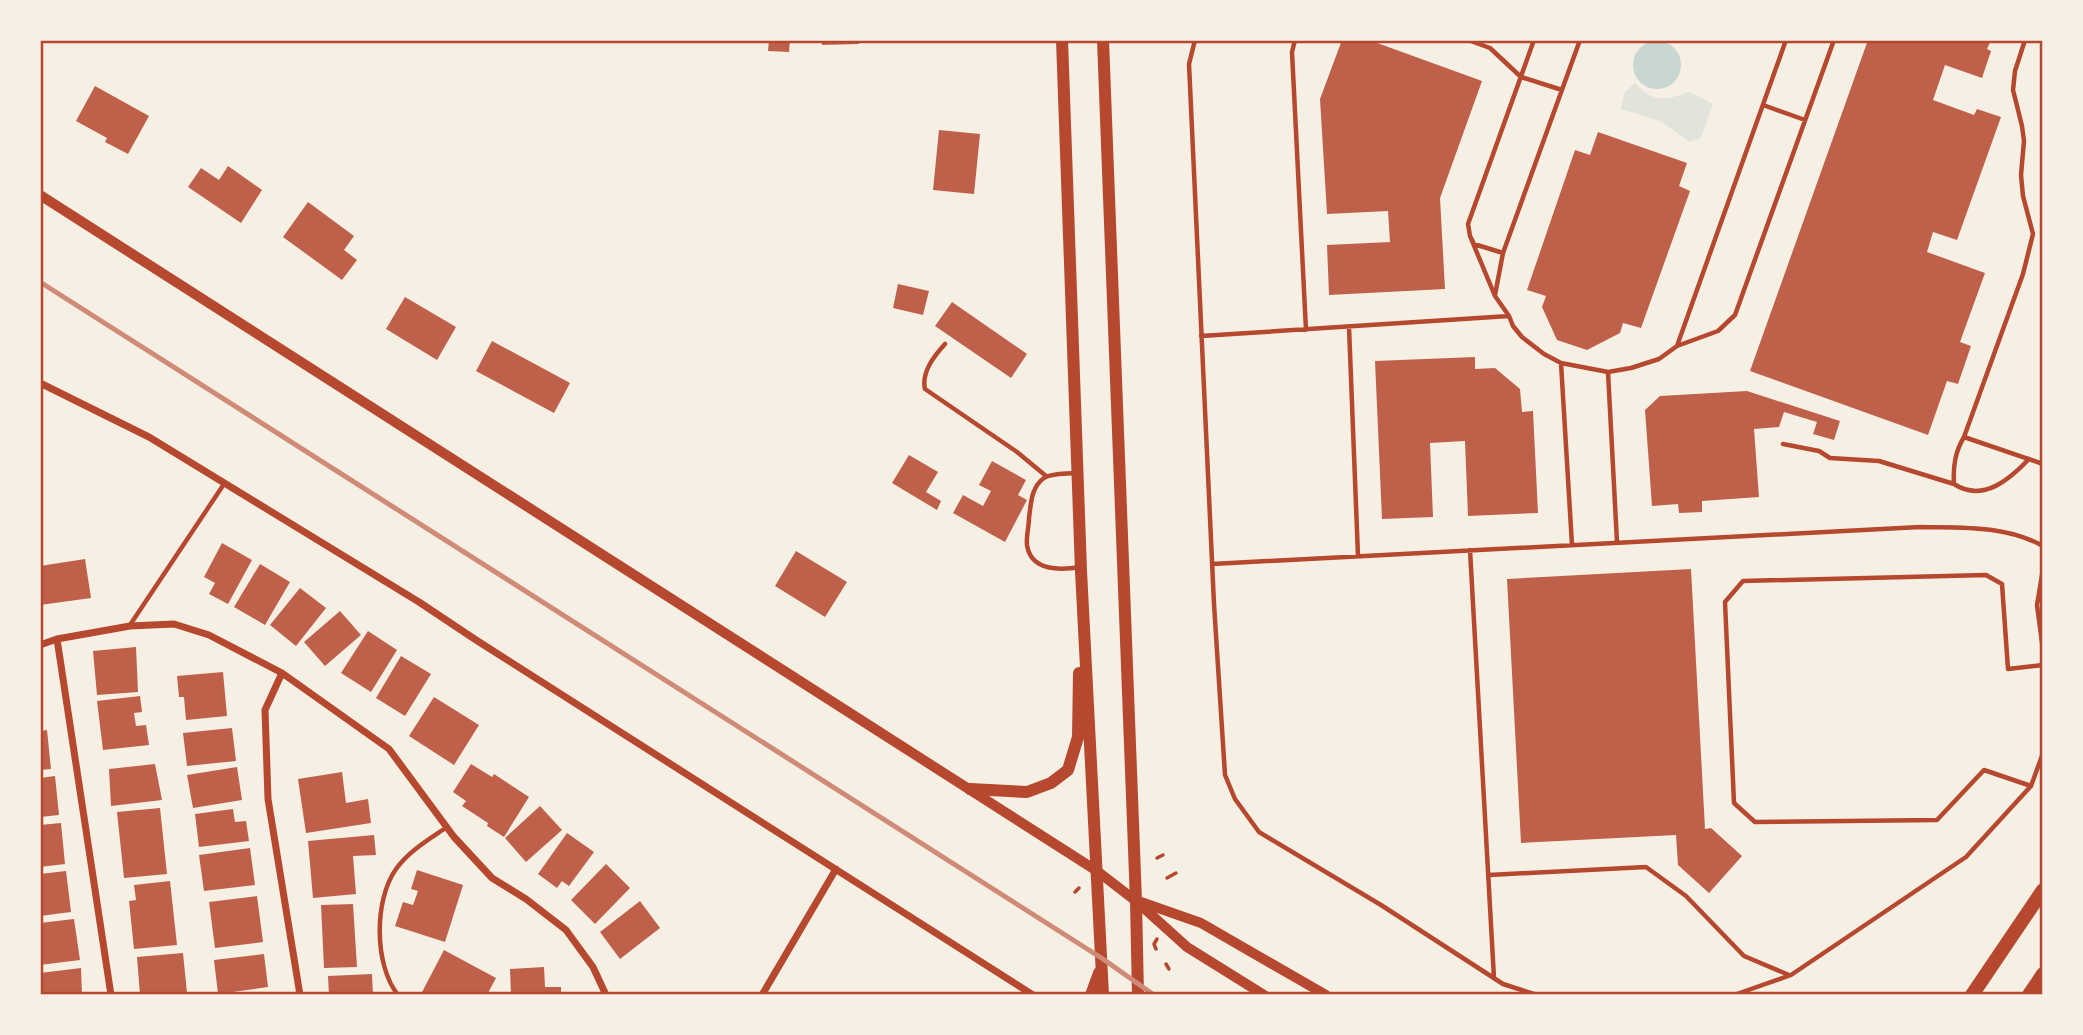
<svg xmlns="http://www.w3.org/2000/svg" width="2083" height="1035" font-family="Arial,sans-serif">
<rect width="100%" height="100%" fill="#f6efe4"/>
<!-- green -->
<path fill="#e2e4dc" d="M 1635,83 C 1654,104 1665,100 1690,92 L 1713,104 L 1701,138 L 1690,142 L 1660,121 L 1621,109 L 1624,93 Z"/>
<!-- water -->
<path fill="#c9d6d2" d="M1633 65a24 24 0 1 1 48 0a24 24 0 1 1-48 0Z"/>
<!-- building -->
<path fill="#bf614a" d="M 769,40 L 790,40 L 789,52 L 768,51 Z
M 822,40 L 859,40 L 859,44 L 822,45 Z
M 1342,40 L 1369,40 L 1482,81 L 1440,198 L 1445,289 L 1329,295 L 1327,245 L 1390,242 L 1388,211 L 1327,214 L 1320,99 Z
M 1868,40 L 1991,40 L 1987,49 L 1991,51 L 1982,78 L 1945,65 L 1933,100 L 1974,115 L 1977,109 L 2001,117 L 1957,240 L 1933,232 L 1927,252 L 1985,273 L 1960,342 L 1971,346 L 1958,384 L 1947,381 L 1928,435 L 1750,371 Z
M 95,86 L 149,116 L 128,154 L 105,142 L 107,138 L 76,121 Z
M 939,130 L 980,134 L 974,194 L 933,190 Z
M 1598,132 L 1687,163 L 1679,186 L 1690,191 L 1641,328 L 1623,323 L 1620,333 L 1587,350 L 1557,340 L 1542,307 L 1546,296 L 1527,290 L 1575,150 L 1590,155 Z
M 228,166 L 262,190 L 241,223 L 188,187 L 201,168 L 219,180 Z
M 308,202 L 354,236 L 344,250 L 357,260 L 342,280 L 283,237 Z
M 898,284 L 929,291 L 923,315 L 893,308 Z
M 405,297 L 456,327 L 437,360 L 386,329 Z
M 952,302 L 1027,354 L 1011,378 L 935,326 Z
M 492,341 L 570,383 L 554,413 L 476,371 Z
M 1475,357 L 1475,369 L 1495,368 L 1520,389 L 1522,412 L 1533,411 L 1538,513 L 1468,516 L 1465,441 L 1430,443 L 1433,517 L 1382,519 L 1375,361 Z
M 1747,391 L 1840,421 L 1834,440 L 1813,434 L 1817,422 L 1784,412 L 1779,427 L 1754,429 L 1759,497 L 1702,501 L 1702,512 L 1679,513 L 1678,504 L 1652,506 L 1645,410 L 1660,396 Z
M 909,455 L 938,472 L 926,492 L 941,501 L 937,510 L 892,483 Z
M 992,461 L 1026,480 L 1018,495 L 1027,500 L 1005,542 L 953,513 L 963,495 L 983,506 L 991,491 L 979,485 Z
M 222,543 L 252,560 L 228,604 L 209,594 L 215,583 L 204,577 Z
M 796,551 L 847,582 L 825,617 L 775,586 Z
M 85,559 L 91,598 L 40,605 L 40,566 Z
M 260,564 L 290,582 L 265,625 L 234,607 Z
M 1691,569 L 1705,829 L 1711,828 L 1742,856 L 1709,893 L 1678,865 L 1676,835 L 1521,843 L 1507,579 Z
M 300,588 L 326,608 L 296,646 L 270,625 Z
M 340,611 L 361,635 L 325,666 L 304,642 Z
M 368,631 L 397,650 L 371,692 L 341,673 Z
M 136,647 L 138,692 L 97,695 L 93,651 Z
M 401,656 L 431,674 L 405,716 L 376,698 Z
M 223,672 L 227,716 L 186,720 L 184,697 L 179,697 L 177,676 Z
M 140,696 L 142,712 L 134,713 L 136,726 L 146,725 L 149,745 L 103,750 L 97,701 Z
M 434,697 L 479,725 L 454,765 L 409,736 Z
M 232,728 L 236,761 L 187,766 L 183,733 Z
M 47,730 L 51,769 L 40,770 L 40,731 Z
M 155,764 L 162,800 L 111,806 L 109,769 Z
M 471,764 L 492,777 L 494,774 L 529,797 L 504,837 L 487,826 L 488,823 L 462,806 L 466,801 L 453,792 Z
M 237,767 L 242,800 L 193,808 L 187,775 Z
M 342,772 L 346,803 L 368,799 L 371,823 L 306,833 L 298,779 Z
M 55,776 L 59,815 L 40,817 L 40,778 Z
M 540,806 L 562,830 L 526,862 L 505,838 Z
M 160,808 L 167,874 L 124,878 L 117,812 Z
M 233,809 L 235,822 L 246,821 L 249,841 L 199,847 L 195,814 Z
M 61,823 L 65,864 L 40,867 L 40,825 Z
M 567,833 L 594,852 L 569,886 L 562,881 L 557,888 L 538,874 Z
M 374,835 L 376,855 L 353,856 L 356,894 L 313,898 L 308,841 Z
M 250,848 L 255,885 L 204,891 L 199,855 Z
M 606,864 L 630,888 L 595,924 L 571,900 Z
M 417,870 L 463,885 L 445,942 L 395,926 L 403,902 L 413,905 L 418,891 L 411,889 Z
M 66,871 L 71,912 L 40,916 L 40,874 Z
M 170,881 L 177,945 L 134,949 L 129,901 L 136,900 L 134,885 Z
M 257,896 L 263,942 L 215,948 L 209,902 Z
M 640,901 L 660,928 L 620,959 L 600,932 Z
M 353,904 L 357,967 L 324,968 L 321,905 Z
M 74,919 L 80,960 L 40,965 L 40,923 Z
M 444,950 L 496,978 L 487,995 L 421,994 Z
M 183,953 L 187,993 L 140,995 L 137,957 Z
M 264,954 L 268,987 L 218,994 L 214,960 Z
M 544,967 L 545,987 L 561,987 L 561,995 L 511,995 L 510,969 Z
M 81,968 L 82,995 L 40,995 L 40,973 Z
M 372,974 L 373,995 L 329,995 L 328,976 Z"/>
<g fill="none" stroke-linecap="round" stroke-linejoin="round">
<!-- path -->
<path stroke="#b5482f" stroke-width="3.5" d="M 1157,858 L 1163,855
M 1167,878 L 1176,873
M 1075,892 L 1079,888
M 1156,949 L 1154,944 L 1157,939
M 1166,964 L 1169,969"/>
<!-- service -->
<path stroke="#b5482f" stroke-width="4.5" d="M 1195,40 L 1189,64 L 1214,604 L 1225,775 L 1235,799 L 1259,832 L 1381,905 L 1503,984 L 1537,995
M 1295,40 L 1292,52 L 1306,330
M 1468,40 L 1490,48 L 1521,77 L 1562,90
M 2025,40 L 2015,71 L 2013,90 L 2022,126 L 2024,141 L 2021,175 L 2023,196 L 2033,234 L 2023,274 L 1964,437 L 2043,464
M 1763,105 L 1805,120
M 1470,236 L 1495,296 L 1509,316 L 1513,326 L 1522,337 L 1544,354 L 1561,363 L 1608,372 L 1631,368 L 1659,359 L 1677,346 L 1718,331 L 1735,315 L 1834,40
M 1503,253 L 1474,244 L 1470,236 L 1468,224 L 1534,40
M 1495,295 L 1503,253 L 1580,40
M 1349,327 L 1358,556
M 1201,336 L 1509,316
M 945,344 C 935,355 921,372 925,389 L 1017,452 L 1046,476
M 1677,346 L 1786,40
M 1561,363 L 1572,545
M 1608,372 L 1617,542
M 1964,437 C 1955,452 1953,466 1954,484 C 1983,503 2010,479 2029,459
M 1783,444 L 1819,451 L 1830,458 L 1879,461 L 1954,484
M 1075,473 C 1066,474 1051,473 1044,478 C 1031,487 1031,504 1029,518 C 1029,526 1026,537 1027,545 C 1031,572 1061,570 1081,567
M 1470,550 L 1494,978
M 1212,564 L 1920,527 C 1962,528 2005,525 2043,546
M 2043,569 L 2037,605 L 2043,650
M 130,625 L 224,484
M 2031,786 L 1984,770 L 1937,820 L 1755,822 L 1734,803 L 1725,602 L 1743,581 L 1986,575 L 2002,584 L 2008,669 L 2043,665
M 1489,875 L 1646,867 L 1686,896 L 1744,956 L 1789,975
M 398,995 C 374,965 374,900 396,869 C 409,851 428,840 447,827
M 1734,995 L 1791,975 L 1966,857 L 2031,786 L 2043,753"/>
<!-- minor -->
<path stroke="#b5482f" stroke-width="7" d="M 40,383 L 149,437 L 419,602 L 476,640 L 1033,995
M 57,639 L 111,995
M 40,645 L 57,639 L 130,626 L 174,624 L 209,635 L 282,673 L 389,749 L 454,837 L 492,878 L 526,899 L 566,930 L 593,967 L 606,995
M 282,673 L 265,710 L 268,799 L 300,995
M 762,995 L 836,869"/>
<!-- tertiary -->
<path stroke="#b5482f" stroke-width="10" d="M 40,195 L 1097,871 L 1136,901 L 1187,947 L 1264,995
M 1141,902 L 1201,923 L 1326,995"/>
<!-- secondary -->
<path stroke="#b5482f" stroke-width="12" d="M 1062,40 L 1081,571 L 1103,995
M 1103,40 L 1136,901 L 1138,995
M 970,789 L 1027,792 L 1051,783 L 1068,770 L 1078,737 L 1079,673
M 1091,995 L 1099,973"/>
<!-- primary -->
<path stroke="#b5482f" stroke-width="14" d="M 1972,995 L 2043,890
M 2029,995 L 2043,974"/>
<!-- rail -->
<path stroke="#cf8b77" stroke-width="5" d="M 40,282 L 1103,959 L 1154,995"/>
</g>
<!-- border -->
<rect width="2083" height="1035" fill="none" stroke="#f6efe4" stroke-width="84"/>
<rect x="42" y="42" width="1999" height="951" fill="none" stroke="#b5482f" stroke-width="2.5"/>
</svg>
